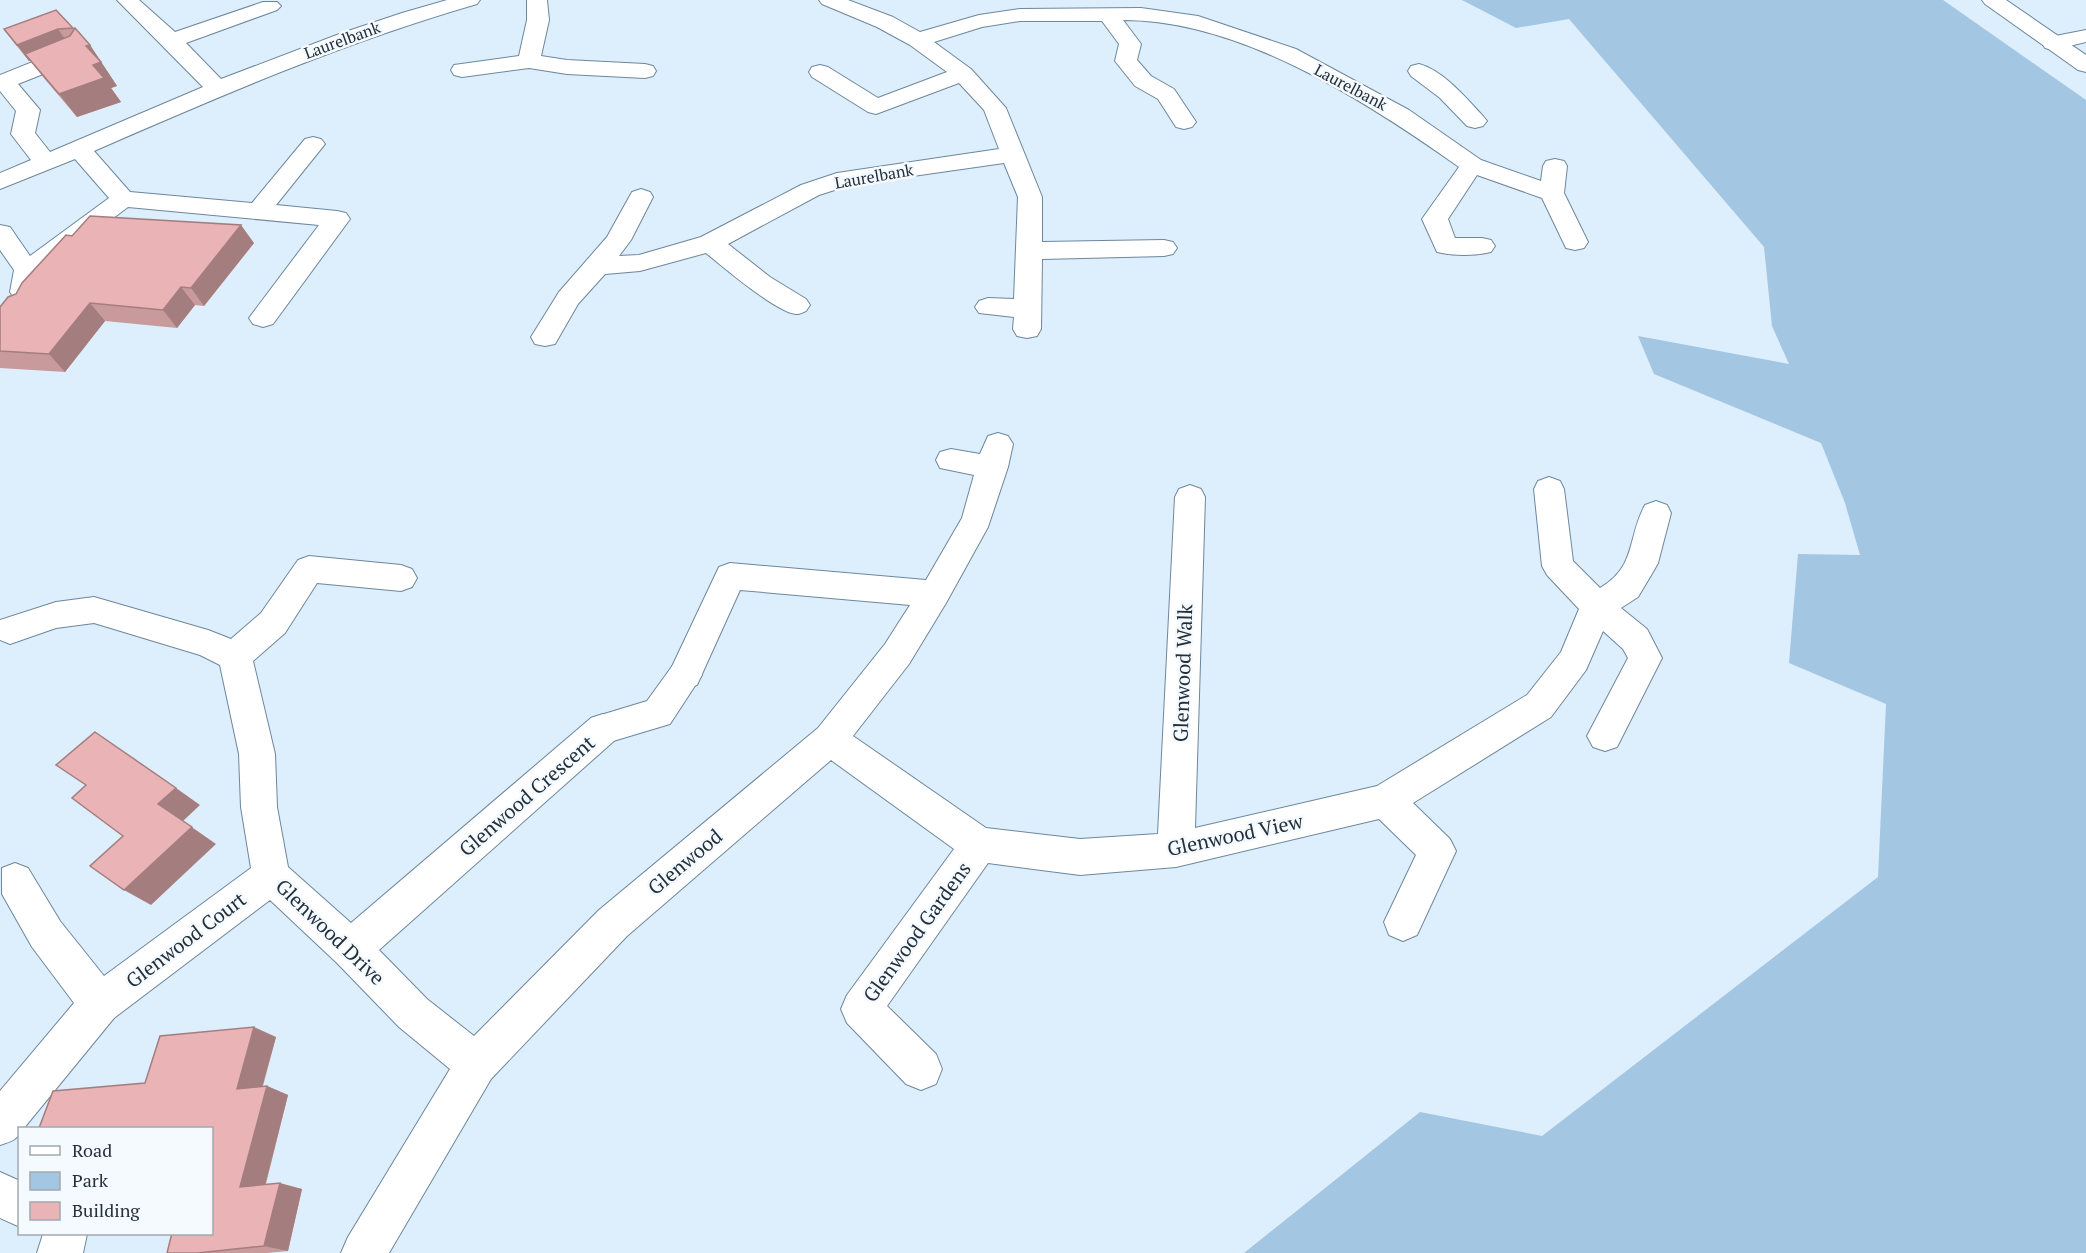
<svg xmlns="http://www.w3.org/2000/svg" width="2086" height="1253" font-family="'PT Serif',serif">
<rect width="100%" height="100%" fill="#ddeefc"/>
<!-- green -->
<path fill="#a3c6e2" d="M 1462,0 L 1943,0 L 2086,100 L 2086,1253 L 1244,1253 L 1420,1112 L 1542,1136 L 1878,877 L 1886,704 L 1789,663 L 1798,554 L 1860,555 L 1845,503 L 1821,443 L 1654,374 L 1638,336 L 1789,364 L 1772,326 L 1764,247 L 1569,19 L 1516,28 Z"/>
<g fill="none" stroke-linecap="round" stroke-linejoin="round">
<!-- pedestrian casing -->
<g stroke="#6d879c" stroke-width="2">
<path id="pedestrian" d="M 685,661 L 697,665 L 702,675 L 670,724 L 603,744 L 591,740 L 586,729 L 591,718 L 647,701 L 673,665 Z"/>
</g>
<!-- minor casing -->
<g stroke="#6d879c" stroke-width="2">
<path id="minor" d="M 117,0 L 139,0 L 175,32 L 263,2 L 277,2 L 281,6 L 277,10 L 186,43 L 221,79 L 342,33 L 402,13 L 447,0 L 480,0 L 477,4 C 345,42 220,96 94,151 L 130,192 L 252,203 L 305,139 L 313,137 L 321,139 L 325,144 L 276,205 L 337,211 L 346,213 L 350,219 L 273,324 L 263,327 L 253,324 L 249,318 L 319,225 L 128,207 L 39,274 L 36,292 L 32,298 L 23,301 L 14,298 L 10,292 L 14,270 L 0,250 L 0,225 L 10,227 L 30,256 L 109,198 L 75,159 L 0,189 L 0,173 L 31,160 L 11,134 L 16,111 L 0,91 L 0,75 L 70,47 L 78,45 L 86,47 L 89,52 L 86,57 L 18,84 L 40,110 L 35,133 L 50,152 L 203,87 Z
M 527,0 L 547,0 L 549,20 L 541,56 L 567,60 L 645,64 L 653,66 L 656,71 L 653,76 L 645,78 L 567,74 L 529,68 L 462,77 L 454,75 L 451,70 L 454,65 L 519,56 L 527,20 Z
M 819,0 L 848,0 L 893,17 L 920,32 L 979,15 L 1020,9 L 1141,8 L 1198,16 L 1296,49 L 1409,110 L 1481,160 L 1541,181 L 1543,166 L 1546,161 L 1555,159 L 1564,161 L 1567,166 L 1564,193 L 1588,242 L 1584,248 L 1575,250 L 1566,248 L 1542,198 L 1477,175 L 1448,219 L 1455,238 L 1482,238 L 1491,240 L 1495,246 L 1491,252 C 1475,256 1453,256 1437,252 L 1422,219 L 1459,167 C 1366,101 1241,20 1123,20 L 1141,44 L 1137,60 L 1151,76 L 1174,89 L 1196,122 L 1192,127 L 1184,129 L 1176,127 L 1158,99 L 1135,86 L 1115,61 L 1119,44 L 1102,21 L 1020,21 L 982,27 L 934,42 L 971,69 L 1006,108 L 1042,197 L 1042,242 L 1164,240 L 1173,242 L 1177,248 L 1173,254 L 1164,256 L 1042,259 L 1041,329 L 1037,336 L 1027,338 L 1017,336 L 1013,329 L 1014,317 L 979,313 L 975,307 L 979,301 L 988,298 L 1014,299 L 1018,197 L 1004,163 L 850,185 L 819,195 L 728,244 L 770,277 L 806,299 L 810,305 L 806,311 C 803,312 800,314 797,314 C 778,314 722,266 706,253 L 640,271 L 605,274 L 578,304 L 555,344 L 545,346 L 535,344 L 531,337 L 559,292 L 607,237 L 632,192 L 641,189 L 650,192 L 653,197 L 631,240 L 619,256 L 639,255 L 701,237 L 801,185 L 837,173 L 999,149 L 984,110 L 959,83 L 876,114 L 868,112 L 812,77 L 809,72 L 812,67 L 820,65 L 828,67 L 878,98 L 947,72 L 910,45 L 877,27 L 822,4 Z
M 2086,30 L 2086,42 L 2053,50 L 2045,48 L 2042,43 L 2045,38 Z
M 1419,64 C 1444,71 1466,98 1483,116 L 1487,121 L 1483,126 L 1475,128 L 1467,126 L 1440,98 L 1411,76 L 1408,71 L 1411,66 Z
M 998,433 L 1008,436 L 1013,444 L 1008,467 L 988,527 L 946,603 L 909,664 L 853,736 L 986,828 L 1080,839 L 1158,834 L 1175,497 L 1179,489 L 1190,485 L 1201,489 L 1205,497 L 1195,828 L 1377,786 L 1527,695 L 1561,652 L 1579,609 L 1547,575 L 1542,566 L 1534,489 L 1538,481 L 1549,477 L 1560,481 L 1564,489 L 1573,561 L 1600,588 C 1637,566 1627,538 1645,505 L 1656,501 L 1667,505 L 1671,513 L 1658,563 L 1653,572 L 1638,597 L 1621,608 L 1647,629 L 1662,658 L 1617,747 L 1605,751 L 1593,747 L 1587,736 L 1628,658 L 1623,649 L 1603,631 L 1586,670 L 1551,717 L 1413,803 L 1450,839 L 1456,851 L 1417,935 L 1403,941 L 1389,935 L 1384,922 L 1416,855 L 1379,819 L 1176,867 L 1080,875 L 988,863 L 887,1006 L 936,1054 L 942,1069 L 936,1084 L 921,1090 L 906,1084 L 847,1023 L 841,1009 L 847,995 L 954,849 L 831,760 L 627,936 L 491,1079 L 389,1253 L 341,1253 L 348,1237 L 450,1069 L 399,1027 L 337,963 L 270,900 L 114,1018 L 24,1128 L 20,1128 C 20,1140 9,1142 0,1145 L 0,1091 L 74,1003 L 32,947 L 2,894 L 2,868 L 15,863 L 28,868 L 60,921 L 104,976 L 251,868 L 241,807 L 239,754 L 220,665 L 200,655 L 94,623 L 56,628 L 10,644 L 0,640 L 0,620 L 56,602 L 94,597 L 208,630 L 231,639 L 261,613 L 298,560 L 309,556 L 401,565 L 412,569 L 417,578 L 412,587 L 401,591 L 317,583 L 285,633 L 253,661 L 275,754 L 277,807 L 288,867 L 351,923 L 591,718 L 603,714 L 615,718 L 620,729 L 615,740 L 379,950 L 427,999 L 474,1036 L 599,910 L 818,728 L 885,644 L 910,605 L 740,590 L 697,685 L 685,689 L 673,685 L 668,675 L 719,567 L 730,563 L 926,580 L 962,518 L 974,475 L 940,468 L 936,460 L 940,452 L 951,449 L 980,454 L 988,436 Z
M 0,1172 L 20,1181 L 20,1227 L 0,1218 Z
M 43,1234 L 87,1234 L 83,1253 L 37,1253 Z"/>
</g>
<!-- secondary casing -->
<g stroke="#6d879c" stroke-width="2">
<path id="secondary" d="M 1982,0 L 2006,0 L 2086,55 L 2086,72 L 2078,70 L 1985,4 Z"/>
</g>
<!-- pedestrian -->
<use href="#pedestrian" fill="#fff" fill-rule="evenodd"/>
<!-- minor -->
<use href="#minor" fill="#fff" fill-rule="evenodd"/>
<!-- secondary -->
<use href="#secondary" fill="#fff" fill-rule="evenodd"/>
</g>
<!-- wall -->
<path fill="#c99a9c" d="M 56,10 L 74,30 L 90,45 L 117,86 L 111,88 L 121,102 L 77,117 L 43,77 L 30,60 L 29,61 L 16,45 L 4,29 Z
M 254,243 L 204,306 L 195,305 L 177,328 L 105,321 L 65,372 L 0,368 L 0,307 Z
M 276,1037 L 263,1086 L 267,1086 L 288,1095 L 266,1184 L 302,1189 L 288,1251 L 267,1253 L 167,1253 L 212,1128 L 145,1083 Z"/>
<!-- shaded-wall -->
<path fill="#a47d7f" d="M 58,29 L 69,45 L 25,54 L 30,60 L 29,61 L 17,45 Z
M 90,45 L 117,86 L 111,88 L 121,102 L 77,117 L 59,94 L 93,65 L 86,46 Z
M 241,225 L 254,243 L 204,306 L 191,288 Z
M 181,287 L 195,305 L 177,328 L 163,310 Z
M 90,303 L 105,321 L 65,372 L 49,354 Z
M 176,788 L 200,805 L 183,821 L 216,844 L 151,905 L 124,890 L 158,804 Z
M 254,1027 L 276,1037 L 259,1098 L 237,1089 Z
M 267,1086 L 288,1095 L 263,1193 L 240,1187 Z
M 280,1183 L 302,1189 L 288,1251 L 264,1246 Z"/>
<!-- building -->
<path fill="#eab3b5" stroke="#a47d7f" stroke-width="1.5" d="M 56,10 L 73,28 L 58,29 L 17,45 L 4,29 Z
M 75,28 L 90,45 L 86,46 L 101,62 L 93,65 L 104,78 L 59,94 L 25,54 L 70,36 Z
M 90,216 L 241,225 L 191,288 L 181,287 L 163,310 L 90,303 L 49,354 L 0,351 L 0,307 L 8,297 L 16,294 L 22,283 L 66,235 L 72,236 Z
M 95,732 L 176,788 L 158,804 L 192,827 L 124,890 L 90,866 L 123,836 L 72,798 L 86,785 L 56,765 Z
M 254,1027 L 237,1089 L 267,1086 L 240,1187 L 280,1183 L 264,1246 L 197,1253 L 167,1253 L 172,1233 L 212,1233 L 212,1128 L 39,1128 L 53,1091 L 145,1083 L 160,1036 Z"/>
<g text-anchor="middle" stroke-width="5" stroke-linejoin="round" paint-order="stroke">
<!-- far-street labels -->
<g font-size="16" fill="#242f38" stroke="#f4faff">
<text transform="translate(342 40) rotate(-20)" y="6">Laurelbank</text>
<text transform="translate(1351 87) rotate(28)" y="6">Laurelbank</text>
<text transform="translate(874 176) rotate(-10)" y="6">Laurelbank</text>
</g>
<!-- street labels -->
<g font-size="20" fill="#242f38" stroke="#f4faff">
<text transform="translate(1183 673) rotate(-88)" y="7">Glenwood Walk</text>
<text transform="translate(527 796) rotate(-41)" y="7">Glenwood Crescent</text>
<text transform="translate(1235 835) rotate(-12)" y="7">Glenwood View</text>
<text transform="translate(685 862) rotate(-40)" y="7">Glenwood</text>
<text transform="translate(330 932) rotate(44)" y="7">Glenwood Drive</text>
<text transform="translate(917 932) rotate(-54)" y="7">Glenwood Gardens</text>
<text transform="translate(186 940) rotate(-37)" y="7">Glenwood Court</text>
</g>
</g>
<!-- legend -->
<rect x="18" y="1127" width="195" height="108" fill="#f4faff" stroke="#a1a9af" stroke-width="1.5"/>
<rect x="30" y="1146" width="30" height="9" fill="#ffffff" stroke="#a1a9af" stroke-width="1.5"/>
<text x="72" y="1157" font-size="18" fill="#242f38">Road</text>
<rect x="30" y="1172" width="30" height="18" fill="#a3c6e2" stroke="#a1a9af" stroke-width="1.5"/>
<text x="72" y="1187" font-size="18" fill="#242f38">Park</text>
<rect x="30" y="1202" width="30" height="18" fill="#eab3b5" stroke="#a1a9af" stroke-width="1.5"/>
<text x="72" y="1217" font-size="18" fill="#242f38">Building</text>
</svg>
